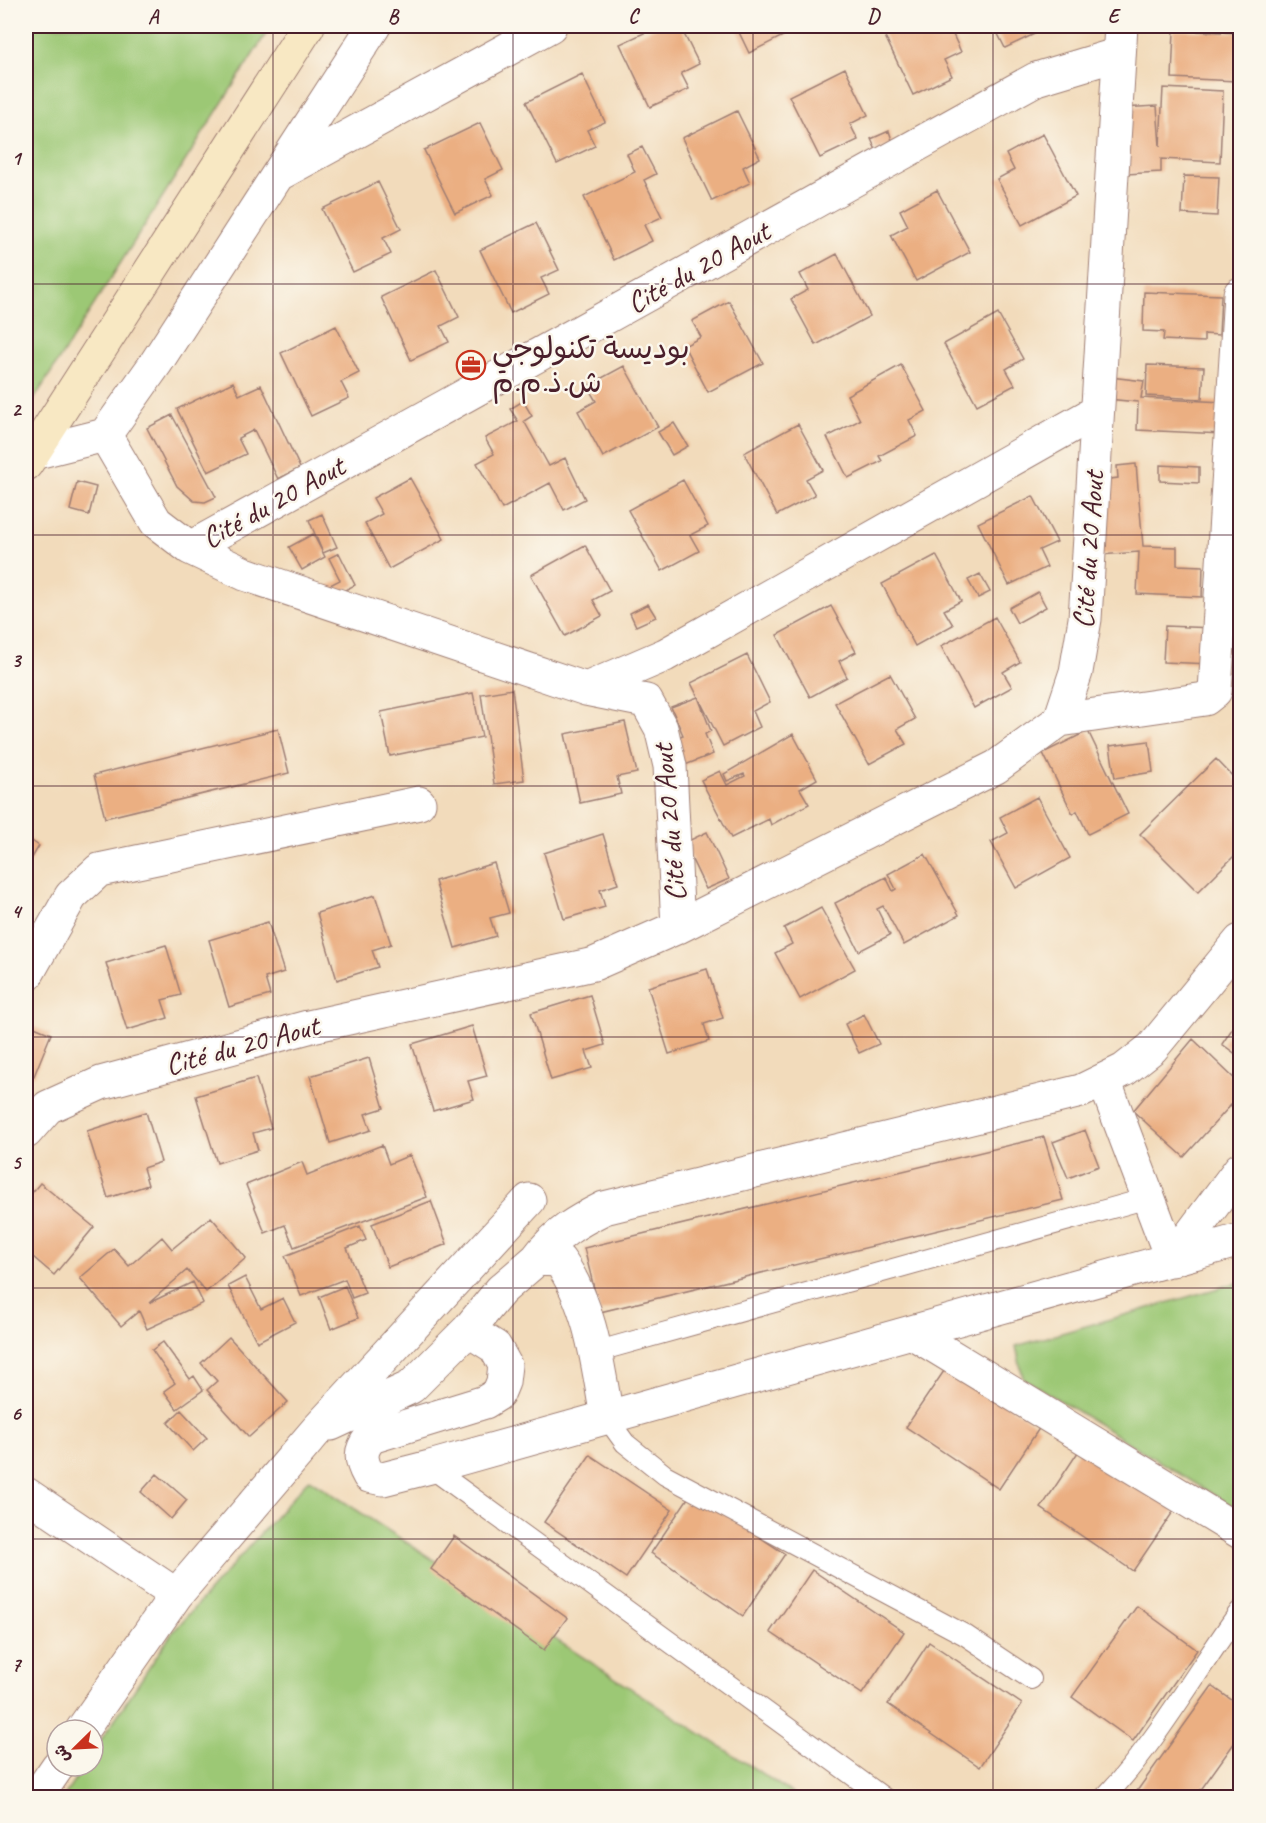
<svg xmlns="http://www.w3.org/2000/svg" width="1266" height="1823" font-family="Caveat,'Playpen Sans Arabic',sans-serif">
<rect width="100%" height="100%" fill="#fbf7ec"/>
<filter id="ink" filterUnits="userSpaceOnUse"><feTurbulence type="fractalNoise" baseFrequency=".0167" numOctaves="2"/><feDisplacementMap in="SourceGraphic" scale="12" xChannelSelector="R" yChannelSelector="G"/><feConvolveMatrix kernelMatrix="1 2 1 2 8 2 1 2 1" color-interpolation-filters="sRGB"/></filter>
<filter id="wash" filterUnits="userSpaceOnUse"><feTurbulence type="fractalNoise" baseFrequency=".008" numOctaves="4" result="noise"/><feDisplacementMap in="SourceGraphic" scale="24" xChannelSelector="R" yChannelSelector="G"/><feGaussianBlur stdDeviation="1.35" result="paint"/><feColorMatrix in="noise" values="0 0 0 0 0 0 0 0 0 0 0 0 0 0 0 0 0 1.4 0 .05"/><feComposite in="paint" operator="in"/></filter>
<g filter="url(#wash)">
<rect width="100%" height="100%" fill="#f2dbbb"/>
<!-- green -->
<path fill="#9cc875" stroke="#737450" stroke-width="1.5" d="M 26,26 L 271,26 L 26,412 Z
M 1240,1282 L 1240,1511 L 1023,1378 L 1016,1346 Z
M 309,1479 L 798,1797 L 63,1798 L 84,1766 L 93,1766 L 93,1752 L 172,1633 Z"/>
<g id="blocks">
<!-- building -->
<path fill="#ebaf82" d="M 659,26 L 680,26 L 699,64 L 681,73 L 689,89 L 650,107 L 620,44 Z
M 736,26 L 783,26 L 787,34 L 749,53 Z
M 896,26 L 949,26 L 961,52 L 944,60 L 952,76 L 913,95 L 883,32 Z
M 994,26 L 1041,26 L 1043,30 L 1005,48 Z
M 1174,30 L 1239,33 L 1237,81 L 1172,78 Z
M 845,68 L 868,115 L 850,124 L 858,140 L 820,158 L 789,96 Z
M 582,74 L 605,122 L 587,130 L 595,146 L 557,164 L 526,102 Z
M 1163,88 L 1223,91 L 1220,162 L 1161,159 L 1161,172 L 1126,174 L 1121,108 L 1157,106 L 1160,146 Z
M 737,111 L 760,158 L 743,167 L 750,183 L 712,201 L 682,138 Z
M 480,123 L 503,170 L 485,179 L 493,195 L 455,213 L 424,150 Z
M 889,131 L 893,143 L 876,150 L 871,139 Z
M 1043,134 L 1076,196 L 1022,225 L 997,179 L 1014,170 L 1006,154 Z
M 642,147 L 656,174 L 644,180 L 662,217 L 644,225 L 652,241 L 614,260 L 584,197 L 635,172 L 627,154 Z
M 1184,176 L 1219,177 L 1217,216 L 1182,214 Z
M 378,182 L 401,229 L 383,238 L 391,254 L 353,272 L 322,209 Z
M 937,190 L 970,252 L 916,281 L 891,235 L 908,226 L 900,210 Z
M 536,223 L 559,270 L 541,278 L 549,294 L 511,313 L 480,250 Z
M 837,254 L 870,316 L 816,345 L 791,299 L 808,290 L 800,274 Z
M 436,270 L 459,317 L 441,326 L 449,342 L 411,360 L 381,297 Z
M 1144,292 L 1221,295 L 1219,335 L 1204,334 L 1204,342 L 1163,340 L 1164,332 L 1143,331 Z
M 729,301 L 763,363 L 708,392 L 684,346 L 701,337 L 692,321 Z
M 998,314 L 1023,359 L 1006,369 L 1015,385 L 977,405 L 944,344 Z
M 336,326 L 359,373 L 341,382 L 349,398 L 311,416 L 281,353 Z
M 901,365 L 926,411 L 909,420 L 917,436 L 879,456 L 882,461 L 848,478 L 827,437 L 860,420 L 847,395 Z
M 1147,365 L 1204,367 L 1202,399 L 1146,396 Z
M 624,366 L 658,427 L 603,457 L 578,411 L 596,401 L 587,386 Z
M 1110,377 L 1144,381 L 1141,398 L 1224,402 L 1223,434 L 1137,430 L 1138,402 L 1107,399 Z
M 233,382 L 239,395 L 261,385 L 300,468 L 278,479 L 254,430 L 238,438 L 246,454 L 208,472 L 177,409 Z
M 523,401 L 532,416 L 524,421 L 549,466 L 565,458 L 585,499 L 564,510 L 550,483 L 502,509 L 477,463 L 494,454 L 485,438 L 518,421 L 510,409 Z
M 172,415 L 216,497 L 205,502 L 194,501 L 177,486 L 147,428 Z
M 674,423 L 688,446 L 672,455 L 658,432 Z
M 798,424 L 823,470 L 806,479 L 815,495 L 777,515 L 744,453 Z
M 1136,464 L 1143,546 L 1177,547 L 1177,565 L 1203,566 L 1202,597 L 1137,594 L 1139,552 L 1100,555 L 1094,481 L 1118,478 L 1117,466 Z
M 1160,465 L 1199,467 L 1199,483 L 1160,481 Z
M 410,478 L 444,539 L 389,569 L 365,523 L 382,514 L 373,498 Z
M 683,480 L 708,526 L 690,535 L 699,551 L 662,571 L 628,510 Z
M 77,482 L 96,487 L 89,515 L 70,510 Z
M 1033,496 L 1057,542 L 1039,550 L 1047,567 L 1009,585 L 978,523 Z
M 322,514 L 337,547 L 323,553 L 309,520 Z
M 313,534 L 325,557 L 302,570 L 289,547 Z
M 585,545 L 610,591 L 593,600 L 602,616 L 565,636 L 531,575 Z
M 339,553 L 355,585 L 327,599 L 322,589 L 340,580 L 329,558 Z
M 936,555 L 961,601 L 944,610 L 953,625 L 915,646 L 882,584 Z
M 980,574 L 990,592 L 978,598 L 968,580 Z
M 1038,592 L 1046,607 L 1017,623 L 1009,608 Z
M 648,604 L 656,617 L 636,626 L 630,613 Z
M 831,606 L 856,652 L 839,661 L 847,677 L 810,697 L 777,635 Z
M 995,617 L 1020,662 L 1003,672 L 1012,687 L 974,708 L 941,646 Z
M 1165,626 L 1214,628 L 1212,664 L 1163,662 Z
M 747,655 L 770,702 L 753,711 L 760,727 L 723,746 L 691,683 Z
M 890,674 L 915,719 L 897,729 L 906,744 L 869,764 L 835,703 Z
M 512,689 L 524,780 L 494,784 L 481,694 Z
M 473,693 L 482,737 L 390,756 L 381,712 Z
M 698,697 L 711,731 L 705,734 L 713,754 L 680,767 L 670,740 L 683,735 L 671,707 Z
M 625,722 L 637,773 L 617,777 L 621,794 L 580,803 L 565,734 Z
M 278,729 L 289,773 L 105,818 L 94,775 Z
M 1088,731 L 1128,814 L 1088,834 L 1077,811 L 1073,814 L 1043,753 Z
M 793,734 L 817,779 L 800,789 L 809,804 L 771,825 L 769,819 L 731,838 L 701,780 L 720,771 L 727,785 L 745,776 L 744,774 L 727,781 L 724,774 Z
M 1149,741 L 1153,772 L 1115,778 L 1110,746 Z
M 1216,759 L 1240,784 L 1240,850 L 1198,892 L 1140,834 Z
M 1037,797 L 1070,858 L 1016,888 L 991,842 L 1008,833 L 1000,817 Z
M 707,832 L 729,879 L 706,889 L 684,843 Z
M 603,834 L 618,884 L 600,890 L 605,907 L 564,919 L 544,853 Z
M 26,837 L 39,846 L 26,868 Z
M 925,854 L 959,915 L 904,945 L 883,906 L 877,909 L 890,935 L 859,951 L 835,903 L 886,877 L 893,891 L 896,889 L 888,874 Z
M 494,863 L 509,913 L 490,918 L 496,936 L 455,948 L 435,881 Z
M 375,895 L 391,944 L 372,950 L 378,967 L 337,980 L 317,913 Z
M 821,908 L 855,969 L 800,999 L 775,953 L 792,944 L 784,928 Z
M 268,922 L 284,972 L 265,978 L 270,995 L 229,1007 L 209,940 Z
M 166,945 L 181,995 L 162,1000 L 168,1018 L 127,1030 L 106,963 Z
M 707,969 L 723,1018 L 704,1024 L 709,1041 L 669,1054 L 648,987 Z
M 590,995 L 605,1045 L 586,1051 L 592,1068 L 551,1080 L 531,1013 Z
M 864,1014 L 879,1044 L 859,1053 L 845,1024 Z
M 1240,1017 L 1240,1057 L 1222,1044 Z
M 27,1024 L 51,1034 L 34,1076 L 26,1072 Z
M 472,1026 L 487,1076 L 468,1081 L 474,1099 L 433,1111 L 412,1044 Z
M 1193,1039 L 1240,1084 L 1240,1095 L 1184,1157 L 1133,1111 Z
M 369,1058 L 384,1108 L 365,1114 L 371,1130 L 330,1143 L 310,1076 Z
M 256,1078 L 271,1128 L 253,1133 L 258,1150 L 217,1163 L 196,1096 Z
M 146,1112 L 161,1162 L 143,1168 L 148,1185 L 108,1198 L 87,1131 Z
M 1085,1130 L 1099,1166 L 1068,1178 L 1053,1142 Z
M 1044,1137 L 1063,1200 L 600,1312 L 584,1248 Z
M 382,1145 L 389,1164 L 410,1155 L 427,1197 L 294,1247 L 285,1225 L 265,1233 L 246,1185 L 302,1162 L 307,1175 Z
M 40,1183 L 94,1227 L 54,1275 L 26,1251 L 26,1200 Z
M 431,1201 L 447,1244 L 388,1267 L 372,1224 Z
M 211,1217 L 246,1258 L 206,1292 L 187,1270 L 149,1303 L 193,1282 L 203,1303 L 147,1329 L 139,1311 L 121,1326 L 80,1278 L 114,1249 L 129,1266 L 162,1237 L 172,1249 Z
M 360,1226 L 366,1240 L 347,1248 L 365,1293 L 352,1298 L 345,1279 L 301,1296 L 285,1256 Z
M 245,1277 L 261,1309 L 283,1298 L 295,1322 L 257,1342 L 228,1286 Z
M 345,1286 L 358,1318 L 331,1329 L 319,1297 Z
M 229,1337 L 288,1402 L 249,1437 L 207,1390 L 217,1381 L 201,1363 Z
M 163,1342 L 190,1379 L 194,1376 L 203,1390 L 177,1409 L 164,1391 L 175,1383 L 152,1350 Z
M 948,1365 L 1040,1427 L 999,1489 L 906,1427 Z
M 181,1410 L 207,1438 L 193,1451 L 168,1423 Z
M 1082,1446 L 1175,1509 L 1133,1571 L 1041,1508 Z
M 590,1455 L 672,1510 L 626,1578 L 544,1522 Z
M 157,1474 L 187,1500 L 171,1519 L 141,1492 Z
M 692,1492 L 785,1554 L 743,1616 L 651,1553 Z
M 454,1536 L 567,1618 L 544,1650 L 431,1569 Z
M 812,1570 L 904,1632 L 862,1694 L 770,1632 Z
M 1137,1606 L 1197,1650 L 1133,1741 L 1072,1697 Z
M 929,1642 L 1022,1704 L 980,1767 L 888,1704 Z
M 1212,1686 L 1240,1706 L 1240,1735 L 1195,1798 L 1132,1798 Z"/>
</g>
</g>
<g filter="url(#ink)">
<use href="#blocks" fill-opacity="0" stroke="#9e7d73" stroke-width="1.5"/>
<g fill="none" stroke-linecap="round" stroke-linejoin="round">
<!-- lane casing -->
<g stroke="#9e7d73" stroke-width="22">
<path id="lane" d="M 595,1352 L 1148,1198
M 607,1418 L 625,1443 L 665,1475 L 965,1635 L 1031,1679
M 430,1467 L 884,1798
M 1104,1798 C 1157,1742 1195,1673 1240,1611"/>
</g>
<!-- street casing -->
<g stroke="#9e7d73" stroke-width="35">
<path id="street" d="M 281,173 L 550,26
M 105,435 L 156,522 L 190,548 L 245,574 L 586,689 L 646,701 L 661,728 L 670,766 L 678,927
M 33,453 L 105,435 L 156,363 L 374,26
M 190,548 L 1036,79 L 1119,54
M 586,689 L 665,655 L 1096,412
M 1060,720 L 1205,699 L 1215,691 L 1240,294
M 26,976 L 71,896 L 99,870 L 419,803
M 1104,1080 L 1172,1260
M 26,1132 L 48,1107 L 101,1083 L 308,1027 L 594,964 L 678,927 L 996,767 L 1060,720 L 1076,672 L 1085,619 L 1121,26
M 537,1259 C 555,1234 578,1221 604,1208 L 1081,1091 L 1124,1070 L 1152,1048 L 1240,941
M 1172,1260 L 1240,1169
M 468,1330 L 495,1347 L 505,1365 L 503,1382 L 498,1394 L 485,1402 L 371,1437 C 359,1451 360,1460 369,1476 L 383,1479 L 430,1467 L 1240,1240
M 913,1333 L 1240,1532
M 331,1424 L 411,1387 L 468,1330 L 501,1290 L 537,1259 L 559,1260 C 591,1304 598,1365 607,1418
M 26,1494 L 176,1595
M 82,1730 L 176,1595 L 316,1431 L 529,1200
M 36,1798 L 58,1766"/>
</g>
<!-- secondary casing -->
<g stroke="#9e7d73" stroke-width="35">
<path id="secondary" d="M 26,464 L 308,26"/>
</g>
<!-- lane -->
<use href="#lane" stroke="#fff" stroke-width="20"/>
<!-- street -->
<use href="#street" stroke="#fff" stroke-width="33"/>
<!-- secondary -->
<use href="#secondary" stroke="#f8e8c3" stroke-width="33"/>
</g>
</g>
<!-- grid -->
<path fill="none" stroke="#4a1f2b" stroke-width="1.5" stroke-opacity="0.55" d="M 273,26 L 273,1798M 513,26 L 513,1798M 753,26 L 753,1798M 993,26 L 993,1798M 26,284 L 1240,284M 26,535 L 1240,535M 26,786 L 1240,786M 26,1037 L 1240,1037M 26,1288 L 1240,1288M 26,1539 L 1240,1539"/>
<!-- icons -->
<defs>
<g id="office-ring" transform="scale(1.5)"><circle r="9.5" fill="#fbf7ec" stroke="#c8321e" stroke-width="1.5"/><path d="M-6-3h4V-5.5h4V-3h4V5H-6ZM-1-4.5V-3h2v-1.5ZM-6 0V1H6V0Z" fill="#c8321e"/></g>
</defs>
<g fill-rule="evenodd">
<use href="#office-ring" x="471" y="365"/>
</g>
<g text-anchor="middle" stroke-width="5" stroke-linejoin="round" paint-order="stroke">
<!-- street labels -->
<g font-size="30" fill="#4a1f2b" stroke="#fbf7ec">
<text transform="translate(698 267) rotate(-29)" y="10">Cité du 20 Aout</text>
<text transform="translate(273 502) rotate(-29)" y="10">Cité du 20 Aout</text>
<text transform="translate(1088 550) rotate(-86)" y="10">Cité du 20 Aout</text>
<text transform="translate(669 823) rotate(-95)" y="10">Cité du 20 Aout</text>
<text transform="translate(242 1045) rotate(-15)" y="10">Cité du 20 Aout</text>
</g>
<!-- poi labels -->
<g font-size="30" fill="#4a1f2b" stroke="#fbf7ec" text-anchor="start">
<text x="492" y="358">بوديسة تكنولوجي<tspan x="492" dy="34">ش.ذ.م.م</tspan></text>
</g>
</g>
<!-- margin -->
<rect width="1266" height="1823" fill="none" stroke="#fbf7ec" stroke-width="66"/>
<!-- north arrow -->
<g transform="translate(75 1748) rotate(246)"><circle r="28" fill="#fbf7ec" stroke="#b4a19f" stroke-width="1.5"/>
<path d="M0-4.5L10 22L0 15L-10 22Z" fill="#c8321e"/>
<text y="-9" font-size="16" font-weight="bold" text-anchor="middle" fill="#4a1f2b">ش</text>
</g>
<rect x="33" y="33" width="1200" height="1757" fill="none" stroke="#4a1f2b" stroke-width="2"/>
<g font-size="20" text-anchor="middle" font-weight="bold" fill="#4a1f2b">
<text x="153" y="23">A</text>
<text x="393" y="23">B</text>
<text x="633" y="23">C</text>
<text x="873" y="23">D</text>
<text x="1113" y="23">E</text>
<text x="16" y="165">1</text>
<text x="16" y="416">2</text>
<text x="16" y="667">3</text>
<text x="16" y="918">4</text>
<text x="16" y="1169">5</text>
<text x="16" y="1420">6</text>
<text x="16" y="1671">7</text>
</g>
</svg>
